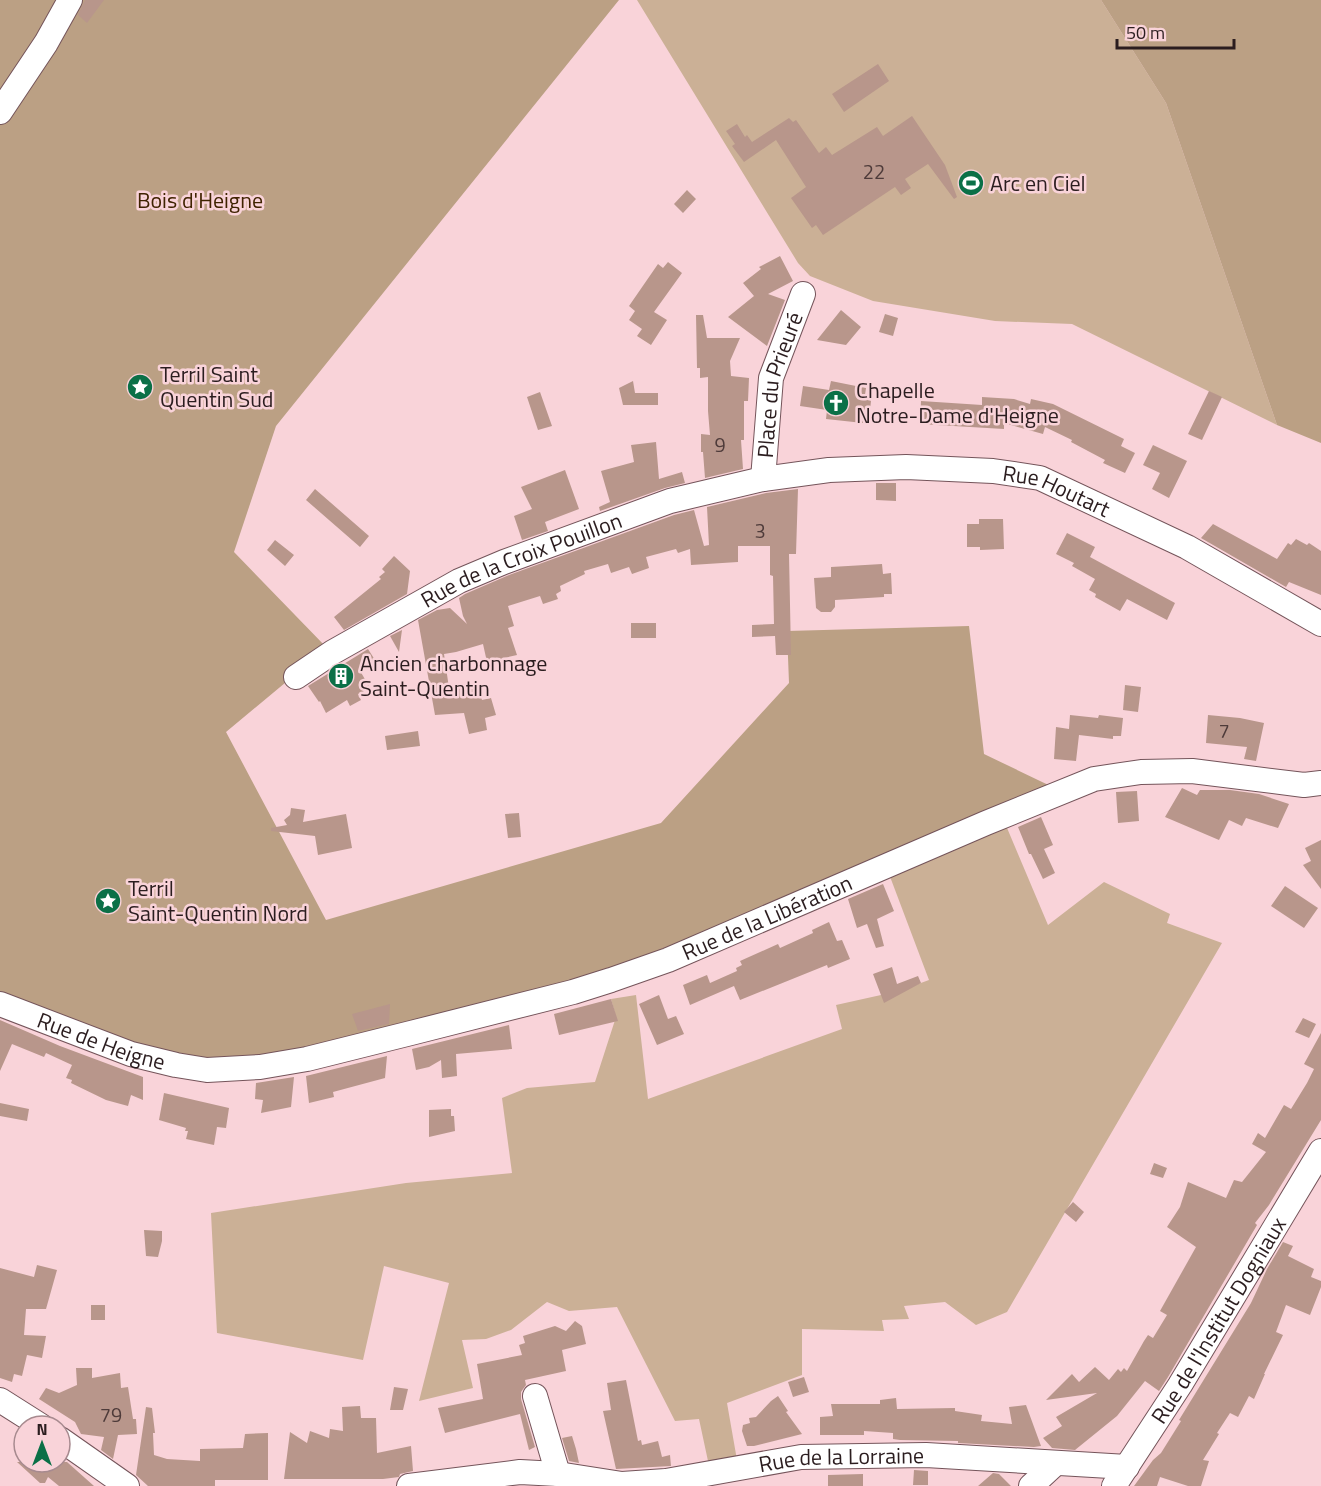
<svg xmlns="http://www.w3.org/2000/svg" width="1321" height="1486" font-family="'Titillium Web',sans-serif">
<rect width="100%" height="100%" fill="#f9d3d9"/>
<!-- green -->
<path fill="#cbb096" d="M 637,0 L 1101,0 L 1166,103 L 1277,425 L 1072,324 L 995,321 L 873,301 L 810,276 L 798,263 Z
M 1002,816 L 1048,925 L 1104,882 L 1170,914 L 1167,923 L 1222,943 L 1007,1312 L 976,1325 L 945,1302 L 904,1306 L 909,1319 L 882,1320 L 884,1331 L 802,1329 L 802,1375 L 727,1403 L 737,1460 L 708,1461 L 699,1419 L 675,1421 L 617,1307 L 569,1311 L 547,1302 L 511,1330 L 486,1339 L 462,1340 L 473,1388 L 419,1401 L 449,1283 L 384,1266 L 363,1360 L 217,1333 L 211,1213 L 406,1183 L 512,1173 L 502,1098 L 527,1088 L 595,1082 L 616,1017 L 611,999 L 636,995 L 648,1099 L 842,1029 L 836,1005 L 899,991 L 929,980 L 886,866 Z"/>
<!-- forest -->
<path fill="#bba084" d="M 0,0 L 619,0 L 276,426 L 234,552 L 327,648 L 226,732 L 326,920 L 661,823 L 789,683 L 787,631 L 969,626 L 984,754 L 1063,792 L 668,960 L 213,1069 L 0,1004 Z
M 1101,0 L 1321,0 L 1321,443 L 1277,425 L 1166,103 Z"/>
<!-- building -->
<path fill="#b8968b" d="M 85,0 L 104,0 L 87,23 L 78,15 Z
M 878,64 L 889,81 L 844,112 L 832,94 Z
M 912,116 L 945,165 L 957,197 L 954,199 L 928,164 L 905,179 L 911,188 L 901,195 L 895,187 L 823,235 L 816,225 L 812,228 L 791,198 L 806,187 L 776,140 L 744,162 L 732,146 L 735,144 L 726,131 L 737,124 L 745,137 L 747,135 L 752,142 L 789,118 L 793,122 L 796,120 L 819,153 L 826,147 L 832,155 L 877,127 L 883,136 Z
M 687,190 L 696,199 L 683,213 L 674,204 Z
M 780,256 L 793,281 L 768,294 L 785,300 L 767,346 L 728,317 L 754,296 L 743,283 L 761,269 L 759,267 Z
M 668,262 L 682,273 L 654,312 L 667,320 L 651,345 L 637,336 L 642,329 L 629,320 L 635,311 L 629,306 L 658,264 L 663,268 Z
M 841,310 L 861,327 L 846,345 L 817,340 Z
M 885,314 L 898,318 L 893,336 L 879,332 Z
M 696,315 L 703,315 L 707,338 L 740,338 L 730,361 L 731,376 L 749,378 L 748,401 L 744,401 L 744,440 L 741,440 L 743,469 L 705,478 L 703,452 L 701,452 L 701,434 L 710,435 L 708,411 L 708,377 L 700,378 L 700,368 L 697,368 Z
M 633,381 L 635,393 L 658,393 L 658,405 L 623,405 L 619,388 Z
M 831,381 L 866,388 L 865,395 L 871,401 L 870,410 L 864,415 L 863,423 L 826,419 L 827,410 L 800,406 L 803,386 L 829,390 Z
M 1209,391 L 1222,397 L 1202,440 L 1188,434 Z
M 540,392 L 552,426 L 538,430 L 527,397 Z
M 982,397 L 1014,399 L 1030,404 L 1031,399 L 1053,404 L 1124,439 L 1121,446 L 1135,453 L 1125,473 L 1103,463 L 1105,460 L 1071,442 L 1072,440 L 1045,427 L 1043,434 L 1004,423 L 1004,429 L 920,424 L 921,401 L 982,405 Z
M 656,442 L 659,479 L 682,472 L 685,483 L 665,488 L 600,511 L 599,507 L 610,502 L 601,471 L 634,462 L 631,445 Z
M 1153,445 L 1187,461 L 1169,498 L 1152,489 L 1160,473 L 1143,465 Z
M 565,470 L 579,509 L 545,522 L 548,531 L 522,540 L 514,516 L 532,509 L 521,487 Z
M 876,483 L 896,483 L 896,501 L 876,500 Z
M 315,489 L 369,536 L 360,547 L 306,500 Z
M 798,489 L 796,554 L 789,554 L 791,655 L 776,655 L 775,636 L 752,637 L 752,625 L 774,624 L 773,576 L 770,575 L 770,546 L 738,546 L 738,562 L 691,565 L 690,549 L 678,553 L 676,549 L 646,557 L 649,568 L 632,574 L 629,567 L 611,573 L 608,564 L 584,571 L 585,574 L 560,586 L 561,591 L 556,594 L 558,599 L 543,604 L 540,596 L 508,606 L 514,626 L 508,628 L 517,655 L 487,662 L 483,644 L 456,652 L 444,654 L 449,688 L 477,684 L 482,700 L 491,698 L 496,715 L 485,718 L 487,730 L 469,734 L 464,713 L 435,715 L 418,620 L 437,610 L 450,608 L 467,624 L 463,616 L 459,598 L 465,594 L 509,575 L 674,515 L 694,510 L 704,546 L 709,545 L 707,507 L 766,493 Z
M 979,519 L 1003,519 L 1004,549 L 980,550 L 980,547 L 967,547 L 967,524 L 979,524 Z
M 1213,524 L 1277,559 L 1288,543 L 1291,545 L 1296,539 L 1307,545 L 1309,543 L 1321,551 L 1321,595 L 1289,582 L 1286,587 L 1201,538 Z
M 1067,533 L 1095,547 L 1090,557 L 1175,603 L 1167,620 L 1127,599 L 1120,611 L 1095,597 L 1096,594 L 1089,590 L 1095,579 L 1072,566 L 1074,563 L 1056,554 Z
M 275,540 L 294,555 L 285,566 L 267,550 Z
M 394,556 L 410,571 L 407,594 L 344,630 L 334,617 L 381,579 L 379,577 L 385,572 L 382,569 Z
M 882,564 L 883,574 L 891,573 L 892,594 L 884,594 L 884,597 L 835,600 L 835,607 L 831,612 L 821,612 L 816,608 L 814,578 L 831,577 L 831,567 Z
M 631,623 L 656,623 L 656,638 L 631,638 Z
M 402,630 L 399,652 L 390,636 Z
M 368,649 L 375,660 L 359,669 L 370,688 L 358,694 L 361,700 L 350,706 L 347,700 L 326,713 L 320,701 L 319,702 L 308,686 Z
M 1125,685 L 1141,687 L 1138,712 L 1123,710 Z
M 1070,715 L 1098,718 L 1099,715 L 1123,718 L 1121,736 L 1113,736 L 1113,739 L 1079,735 L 1076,761 L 1054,759 L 1056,727 L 1069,729 Z
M 1208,715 L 1240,718 L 1264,723 L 1256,761 L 1244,759 L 1247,747 L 1206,743 Z
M 418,731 L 420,746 L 387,750 L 385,736 Z
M 1182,788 L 1197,795 L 1200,790 L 1230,790 L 1259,794 L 1289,804 L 1278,828 L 1246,818 L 1242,826 L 1229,820 L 1219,840 L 1165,817 Z
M 1137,791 L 1139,821 L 1118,823 L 1116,792 Z
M 291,808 L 305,810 L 303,822 L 346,814 L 352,848 L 318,855 L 315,836 L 271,831 L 271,828 L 287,825 L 284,820 L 290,815 Z
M 519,813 L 521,837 L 508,838 L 505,814 Z
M 1041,817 L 1053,845 L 1044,849 L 1055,873 L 1043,879 L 1031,854 L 1029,854 L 1018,827 Z
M 1321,840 L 1321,889 L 1303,865 L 1311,861 L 1305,848 Z
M 883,884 L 894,911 L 877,919 L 884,946 L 876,948 L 867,924 L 857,928 L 848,899 Z
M 1285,886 L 1318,908 L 1304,928 L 1271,906 Z
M 829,922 L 837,941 L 842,940 L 850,959 L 828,968 L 827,965 L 740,1000 L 734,986 L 690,1005 L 683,985 L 707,975 L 710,983 L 737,971 L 736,968 L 742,965 L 740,961 L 778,944 L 780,948 L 813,933 L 812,930 Z
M 892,967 L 897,984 L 918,976 L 921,983 L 884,1003 L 873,974 Z
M 659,995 L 668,1019 L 676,1016 L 684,1034 L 657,1045 L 639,1004 Z
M 611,999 L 618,1021 L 559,1035 L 554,1014 Z
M 390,1004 L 389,1024 L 358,1031 L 352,1014 Z
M 1303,1018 L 1316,1024 L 1309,1038 L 1295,1032 Z
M 0,1020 L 60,1046 L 143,1077 L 143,1100 L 131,1095 L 128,1106 L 106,1100 L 71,1083 L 72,1080 L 66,1078 L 72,1065 L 46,1053 L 44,1057 L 12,1044 L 0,1071 Z
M 509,1025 L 512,1049 L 456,1054 L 457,1076 L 442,1078 L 441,1060 L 429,1067 L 416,1070 L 412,1049 Z
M 1321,1033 L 1321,1120 L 1269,1205 L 1255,1223 L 1257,1225 L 1168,1377 L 1159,1391 L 1145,1381 L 1117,1416 L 1075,1450 L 1052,1448 L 1043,1438 L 1062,1426 L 1056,1417 L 1097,1393 L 1046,1400 L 1072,1374 L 1079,1382 L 1095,1367 L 1109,1380 L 1118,1369 L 1121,1372 L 1124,1368 L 1127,1371 L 1144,1341 L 1148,1335 L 1153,1338 L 1167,1315 L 1160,1311 L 1196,1247 L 1167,1227 L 1180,1207 L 1188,1182 L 1226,1198 L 1234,1180 L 1242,1182 L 1266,1152 L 1252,1144 L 1258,1133 L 1265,1138 L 1284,1105 L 1291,1109 L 1307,1083 L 1314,1069 L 1304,1064 Z
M 387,1056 L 385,1078 L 333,1092 L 334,1097 L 309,1103 L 306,1076 Z
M 294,1077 L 291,1107 L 261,1113 L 263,1100 L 255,1099 L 256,1083 Z
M 164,1093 L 229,1108 L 226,1128 L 217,1127 L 214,1145 L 186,1139 L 188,1131 L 185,1131 L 186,1128 L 159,1120 Z
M 0,1103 L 29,1109 L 27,1121 L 0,1116 Z
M 451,1109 L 451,1116 L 454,1116 L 455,1131 L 429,1137 L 429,1110 Z
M 1154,1163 L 1167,1168 L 1163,1178 L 1150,1174 Z
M 1073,1202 L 1084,1212 L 1076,1222 L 1064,1212 Z
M 144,1230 L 162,1231 L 162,1241 L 158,1257 L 146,1256 Z
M 1283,1242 L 1293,1246 L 1288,1256 L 1314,1269 L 1311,1277 L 1321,1281 L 1321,1287 L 1310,1315 L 1286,1305 L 1276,1332 L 1283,1335 L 1264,1374 L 1265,1374 L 1254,1399 L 1249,1396 L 1238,1417 L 1230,1413 L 1217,1433 L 1219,1434 L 1203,1460 L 1209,1461 L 1201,1486 L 1188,1486 L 1160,1477 L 1157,1486 L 1134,1486 L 1153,1460 L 1161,1453 L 1181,1421 L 1179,1420 L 1251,1303 L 1267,1269 Z
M 37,1265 L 57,1270 L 46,1309 L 26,1309 L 24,1335 L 46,1336 L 42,1358 L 27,1355 L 22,1376 L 14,1374 L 12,1382 L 0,1378 L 0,1268 L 34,1277 Z
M 91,1305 L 105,1305 L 105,1320 L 91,1320 Z
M 575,1321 L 582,1326 L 586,1344 L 562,1350 L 566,1371 L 525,1380 L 526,1385 L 521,1392 L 521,1399 L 535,1447 L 529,1450 L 520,1414 L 445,1433 L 438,1408 L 483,1399 L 477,1364 L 522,1355 L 519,1345 L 525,1343 L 523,1336 L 555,1326 L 566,1331 Z
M 76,1368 L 92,1368 L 92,1378 L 120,1373 L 121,1388 L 128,1387 L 133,1419 L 136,1419 L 137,1434 L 118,1435 L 113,1459 L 101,1450 L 104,1437 L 81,1434 L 75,1422 L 39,1399 L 46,1388 L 59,1393 L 77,1385 Z
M 804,1377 L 809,1392 L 793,1397 L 788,1382 Z
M 626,1380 L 638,1441 L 641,1440 L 642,1445 L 658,1441 L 662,1457 L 670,1455 L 671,1466 L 616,1469 L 603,1411 L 611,1410 L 607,1383 Z
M 394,1387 L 408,1389 L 403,1410 L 390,1410 Z
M 778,1396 L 788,1411 L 786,1412 L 802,1434 L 754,1446 L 747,1446 L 742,1431 L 743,1425 L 750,1423 L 749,1418 L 756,1417 L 771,1401 Z
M 896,1398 L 897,1409 L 955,1408 L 955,1411 L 982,1415 L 981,1421 L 1012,1424 L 1009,1407 L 1026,1405 L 1041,1446 L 1034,1447 L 958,1443 L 958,1441 L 900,1440 L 893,1439 L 893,1433 L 864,1431 L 864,1435 L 820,1435 L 820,1417 L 833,1416 L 831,1404 L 880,1404 L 880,1400 Z
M 360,1406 L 361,1418 L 376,1418 L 377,1453 L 411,1446 L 413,1471 L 400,1474 L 399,1477 L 383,1479 L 284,1479 L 290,1432 L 307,1443 L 310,1431 L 329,1438 L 330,1429 L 343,1431 L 342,1407 Z
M 146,1407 L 152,1408 L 155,1433 L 153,1433 L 154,1455 L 167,1459 L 200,1461 L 200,1449 L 243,1448 L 245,1434 L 268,1433 L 268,1480 L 215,1480 L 215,1486 L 148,1486 L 136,1475 Z
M 572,1436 L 576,1449 L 579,1463 L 569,1461 L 562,1438 Z
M 17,1462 L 67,1462 L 94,1486 L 59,1486 L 48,1477 L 45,1483 L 40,1483 Z
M 914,1470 L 928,1471 L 928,1485 L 913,1485 Z
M 993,1473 L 999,1474 L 1011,1486 L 978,1486 Z
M 863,1474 L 863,1486 L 828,1486 L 828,1475 Z"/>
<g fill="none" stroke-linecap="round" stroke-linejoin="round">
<!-- minor casing -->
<g stroke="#74545a" stroke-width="26">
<g id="minor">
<path d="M 0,112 L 46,43 L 70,0"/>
<path id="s1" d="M 763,479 L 771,378 L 803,294"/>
<path id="s2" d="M 296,677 L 333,652 L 459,581 L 504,562 L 670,501 L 763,479 L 829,470 L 906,467 L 993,471 L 1040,478 L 1187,547 L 1321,624"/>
<path id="s3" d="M 0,1004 L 131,1054 L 176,1065 L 207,1070 L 260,1067 L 307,1059 L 411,1033 L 573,992 L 611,980 L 668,960 L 986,823 L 1094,779 L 1141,772 L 1192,771 L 1304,785 L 1321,783"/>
<path d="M 535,1396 L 558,1474"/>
<path d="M 0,1400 L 41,1426"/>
<path d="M 60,1439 L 127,1486"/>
<path id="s4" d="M 409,1486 L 520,1472 L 558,1474 L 622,1484 L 666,1481 L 801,1457 L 926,1455 L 1127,1467"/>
<path d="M 1031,1486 L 1056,1463"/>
<path id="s5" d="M 1114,1486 L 1180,1385 L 1321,1151"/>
</g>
</g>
<!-- minor -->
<use href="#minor" stroke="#fff" stroke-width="24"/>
</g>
<!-- icons -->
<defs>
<g id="stadium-disc" transform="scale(1.35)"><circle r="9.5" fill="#0b7047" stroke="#f9d3d9"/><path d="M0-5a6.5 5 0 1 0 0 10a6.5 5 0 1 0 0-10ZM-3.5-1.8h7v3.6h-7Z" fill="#fff"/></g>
<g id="sight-disc" transform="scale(1.35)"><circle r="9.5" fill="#0b7047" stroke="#f9d3d9"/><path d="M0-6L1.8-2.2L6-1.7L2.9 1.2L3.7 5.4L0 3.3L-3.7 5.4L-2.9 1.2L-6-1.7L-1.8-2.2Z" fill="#fff"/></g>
<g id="church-disc" transform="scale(1.35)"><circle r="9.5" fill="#0b7047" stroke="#f9d3d9"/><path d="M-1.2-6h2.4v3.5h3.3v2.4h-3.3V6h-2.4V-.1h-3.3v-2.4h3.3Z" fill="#fff"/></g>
<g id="building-disc" transform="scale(1.35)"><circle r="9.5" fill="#0b7047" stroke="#f9d3d9"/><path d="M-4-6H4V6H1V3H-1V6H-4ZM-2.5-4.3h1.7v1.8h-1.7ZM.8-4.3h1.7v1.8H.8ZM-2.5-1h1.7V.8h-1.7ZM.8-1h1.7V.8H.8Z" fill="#fff"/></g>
</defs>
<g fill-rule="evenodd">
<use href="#stadium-disc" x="971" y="183"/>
<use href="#sight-disc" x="140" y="387"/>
<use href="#church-disc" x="836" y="403"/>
<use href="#building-disc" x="341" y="676"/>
<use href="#sight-disc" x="108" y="901"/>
</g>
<g text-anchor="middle" stroke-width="5" stroke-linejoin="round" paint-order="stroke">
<!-- number labels -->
<g font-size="20" fill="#4e3b3a">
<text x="874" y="179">22</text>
<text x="720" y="452">9</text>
<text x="760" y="538">3</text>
<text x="1224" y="738">7</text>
<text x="111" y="1422">79</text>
</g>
<!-- poi labels -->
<g font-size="22" fill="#2b1d1f" stroke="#f9d3d9" text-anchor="start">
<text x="990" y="191">Arc en Ciel</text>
<text x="160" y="382">Terril Saint<tspan x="160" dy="25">Quentin Sud</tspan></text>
<text x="856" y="398">Chapelle<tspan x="856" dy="25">Notre-Dame d'Heigne</tspan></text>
<text x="360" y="671">Ancien charbonnage<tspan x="360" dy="25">Saint-Quentin</tspan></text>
<text x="128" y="896">Terril<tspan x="128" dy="25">Saint-Quentin Nord</tspan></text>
</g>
<!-- park labels -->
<g font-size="22" fill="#3f2300" stroke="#f9d3d9">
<text x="200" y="208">Bois d'Heigne</text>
</g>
<!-- street labels -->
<g font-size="22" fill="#2b1d1f" stroke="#f9d3d9">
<text dy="8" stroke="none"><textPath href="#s1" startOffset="96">Place du Prieuré</textPath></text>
<text dy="8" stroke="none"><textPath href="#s2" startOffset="808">Rue Houtart</textPath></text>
<text dy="8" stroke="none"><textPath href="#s2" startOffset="255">Rue de la Croix Pouillon</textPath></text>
<text dy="8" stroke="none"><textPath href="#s3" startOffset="801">Rue de la Libération</textPath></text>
<text dy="8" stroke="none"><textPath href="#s3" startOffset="108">Rue de Heigne</textPath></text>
<text dy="8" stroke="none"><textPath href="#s5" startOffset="196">Rue de l'Institut Dogniaux</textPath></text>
<text dy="8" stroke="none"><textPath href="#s4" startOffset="436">Rue de la Lorraine</textPath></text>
</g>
</g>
<!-- north arrow -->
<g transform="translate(42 1444)"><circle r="28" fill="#f9d3d9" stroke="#a78a8f" stroke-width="1.5"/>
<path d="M0-4.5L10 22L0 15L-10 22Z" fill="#0b7047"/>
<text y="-9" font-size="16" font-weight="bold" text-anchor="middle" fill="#2b1d1f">N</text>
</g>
<!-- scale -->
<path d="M1117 39v9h117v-9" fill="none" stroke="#2b1d1f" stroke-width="3"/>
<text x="1126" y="39" font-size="18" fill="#2b1d1f" stroke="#f9d3d9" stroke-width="4.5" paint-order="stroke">50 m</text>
</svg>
